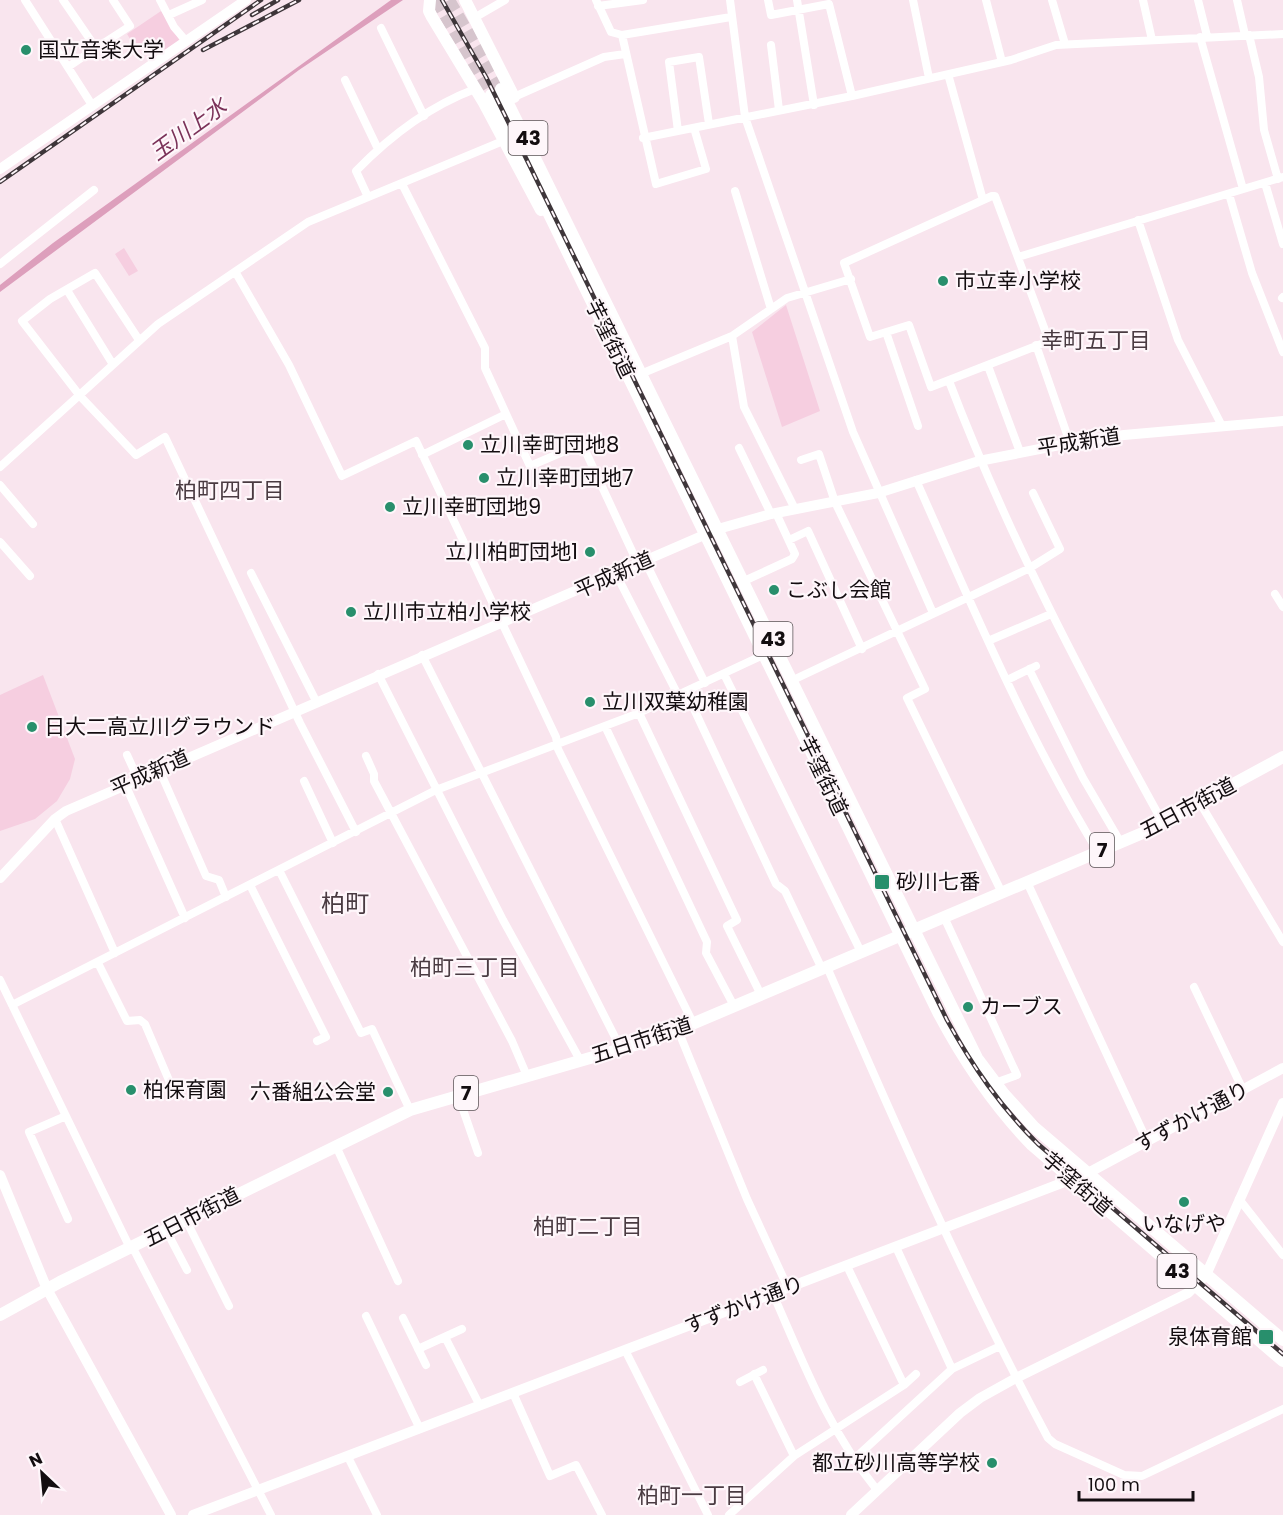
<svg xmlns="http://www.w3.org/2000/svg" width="1283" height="1515" font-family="Poppins,'Noto Sans JP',sans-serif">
<rect width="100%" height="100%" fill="#f9e5ee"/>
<!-- green -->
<path fill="#f6cee0" d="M 161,11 L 180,41 L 151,60 L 140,43 L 134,45 L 127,34 Z
M 124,248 L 138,271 L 129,276 L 115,254 Z
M 786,305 L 820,411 L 782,427 L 752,332 Z
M 43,675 L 75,759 L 70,779 L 57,801 L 35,819 L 0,831 L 0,695 Z"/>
<!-- water -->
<path fill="#dd9fbc" d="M 391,0 L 403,0 L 299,70 L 0,292 L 0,285 L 53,243 Z"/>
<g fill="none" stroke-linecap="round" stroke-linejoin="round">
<!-- primary-tunnel -->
<path stroke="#d6c5cd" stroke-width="12" stroke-dasharray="12 6" stroke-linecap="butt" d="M 436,0 L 491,95
M 449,0 L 501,89"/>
<!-- street -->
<path stroke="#fff" stroke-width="8" d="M 25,0 L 92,105
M 63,0 L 96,48 L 68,67
M 160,0 L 174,27 L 186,41
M 596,0 L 611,32 L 622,35 L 731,17
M 730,0 L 745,117 L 853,432 L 933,613
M 768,0 L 771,15 L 829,4 L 852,96
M 797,0 L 814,105
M 913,0 L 929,78
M 986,0 L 1002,62
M 1052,0 L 1065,44
M 1143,0 L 1152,40
M 1198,0 L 1207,36
M 1237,0 L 1245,35
M 598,6 L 643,0
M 169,15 L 202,0
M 474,18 L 505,0
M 381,28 L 424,116
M 622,35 L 656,184 L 706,169 L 694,128
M 1249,35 L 1259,77 L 1264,130 L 1278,179
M 1200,37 L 1243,189
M 771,45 L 779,110
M 96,48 L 130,26 L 113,0
M 948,74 L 983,200
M 345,80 L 378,149
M 514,97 L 604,57 L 625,54
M 678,131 L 669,62 L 699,57 L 709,124
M 643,138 L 852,96 L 1011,60 L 1056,45 L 1283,34
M 1265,183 L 1283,244
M 402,184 L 485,348 L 485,368 L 530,466 L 579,445 L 584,448 L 638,564
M 735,191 L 771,309
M 1229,194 L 1252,273 L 1283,352
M 992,196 L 995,196 L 1049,341 L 931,387 L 909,325 L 870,337 L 844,263 Z
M 368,197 L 356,171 C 389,137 430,106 475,89
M 1138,220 L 1178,340 L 1222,426
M 1018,257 L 1283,177
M 0,264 L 94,190
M 236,273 L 289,365 L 342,476 L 416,441 L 556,737 L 558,749 L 693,1023
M 67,290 L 112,363
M 1282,298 L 1283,297
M 886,332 L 918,426
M 732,336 L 744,407 L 795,509
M 139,340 L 95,273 L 50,299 L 22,321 L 80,396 L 136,455 L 165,437 L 300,723 L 356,832
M 1036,345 L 1070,443
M 988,366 L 1020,452
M 643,373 L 732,336 L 787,298 L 851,279
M 949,381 C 1008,536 1083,678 1163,823
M 739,448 L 771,514
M 422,455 L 506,414
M 801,460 L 819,454 L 835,502 L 925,689 L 907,698 L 1002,893
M 0,467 L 158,324 L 308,222 L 503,141
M 916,480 C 972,606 1026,734 1098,852
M 0,485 L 33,524
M 789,540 L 808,531 L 862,649
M 0,542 L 30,576
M 645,561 L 705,683
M 251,573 L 316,701
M 616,574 L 678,695
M 744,581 L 792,559 L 795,554 L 776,513
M 1275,594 L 1283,607
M 988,641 L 1051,614
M 422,655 L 621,1049
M 1029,669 L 1083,778 L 1121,843
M 378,674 L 503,920 L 580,1060
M 724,674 L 861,952
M 793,680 L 1028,569 L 1060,549 L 1033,493
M 1007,680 L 1036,666
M 686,692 L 776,884 L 785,891 L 822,969
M 639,713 L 737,920 L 727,926 L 761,995
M 605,726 L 707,942 L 706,953 L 734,1006
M 127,755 L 138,779
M 366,756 L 374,774 L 374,781 L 512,1041 L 527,1076
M 159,769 L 206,876 L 219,880 L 226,897
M 304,781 L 333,843
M 125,784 L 185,918
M 1200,803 L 1283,942
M 55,819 L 115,953
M 279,870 L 361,1033 L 372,1029 L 410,1110
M 1027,882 L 1147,1141
M 250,885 L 326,1037 L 317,1041
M 944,917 L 1017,1075 L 995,1083
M 98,963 L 127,1021 L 140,1020 L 145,1024 L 174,1092
M 827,967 C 896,1126 966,1285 1048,1438 L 1055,1444 L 1124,1475 L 1142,1476 L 1283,1409
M 0,980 L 130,1248 L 135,1252 L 271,1515
M 1194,987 L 1243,1090
M 12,1005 L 436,790 L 639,713 L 778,648
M 678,1030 L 747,1199 L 788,1288
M 458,1095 L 478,1153
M 66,1116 L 29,1132 L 68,1219
M 336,1146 L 398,1281
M 1239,1199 L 1283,1255
M 186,1220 L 229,1306
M 166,1230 L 187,1270
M 896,1247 L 952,1369
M 847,1266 L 904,1385
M 773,1294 C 804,1364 828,1429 877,1490
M 366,1316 L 420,1429
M 403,1318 L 426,1365
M 445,1337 L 480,1406
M 418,1349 L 462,1329
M 625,1350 L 708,1515
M 754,1374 L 794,1456
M 740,1382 L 763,1370
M 513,1393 L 550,1476 L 576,1465 L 602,1515
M 348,1457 L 377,1515
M 853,1460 L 952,1369 L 1000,1346
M 729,1515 L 794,1456 L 904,1385 L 916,1374"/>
<!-- secondary -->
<path stroke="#fff" stroke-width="10" d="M 0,169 L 246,0
M 0,878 L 55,819 L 66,811 L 718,529 L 771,514 L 878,493 L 979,461 L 1070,443 L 1124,435 L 1283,421
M 0,1175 L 47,1289 L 171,1515
M 193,1515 L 1088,1173 L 1283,1068
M 851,1515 L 960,1413 L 980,1398 L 1016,1378 L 1188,1293 L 1206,1275 L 1283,1103"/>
<!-- primary -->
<path stroke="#fff" stroke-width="12" d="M 430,0 L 429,11 L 432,17 L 484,103 L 541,210
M 465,0 L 514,97
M 501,89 L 977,1058 L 1004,1094 L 1034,1127 L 1283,1340
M 491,95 L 939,1014 C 965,1063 993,1105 1032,1145 L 1283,1361
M 0,1315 L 60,1282 L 410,1110 L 659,1038 L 1145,832 L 1283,757"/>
<!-- rail casing -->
<g stroke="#3e363a" stroke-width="4.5">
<path id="rail" d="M 442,0 L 486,77 L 522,150 L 947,1020 C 973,1067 1000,1106 1038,1144 L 1283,1354
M 252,15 L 278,0
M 203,50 L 299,0
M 0,182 L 261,0"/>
</g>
<!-- rail -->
<use href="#rail" stroke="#fef6fa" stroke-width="2" stroke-dasharray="7" stroke-linecap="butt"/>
</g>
<!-- markers -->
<g fill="#288f6c" stroke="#fef6fa" stroke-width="2">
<circle cx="26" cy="50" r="6"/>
<circle cx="943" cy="281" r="6"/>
<circle cx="468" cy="445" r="6"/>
<circle cx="484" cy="478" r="6"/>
<circle cx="390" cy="507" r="6"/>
<circle cx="590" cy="552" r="6"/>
<circle cx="774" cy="590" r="6"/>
<circle cx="351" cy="612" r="6"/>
<circle cx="590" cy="702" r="6"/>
<circle cx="32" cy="727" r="6"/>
<rect x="874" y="874" width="16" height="16" rx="3"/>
<circle cx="968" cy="1007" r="6"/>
<circle cx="131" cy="1090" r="6"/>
<circle cx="388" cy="1092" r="6"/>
<circle cx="1184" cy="1202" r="6"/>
<rect x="1258" y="1329" width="16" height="16" rx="3"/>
<circle cx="992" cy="1463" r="6"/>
</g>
<g text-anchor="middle" stroke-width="4.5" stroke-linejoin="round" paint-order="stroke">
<!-- shield labels -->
<g fill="#fef6fa" stroke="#5a5356" stroke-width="1.5">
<rect x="508.5" y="121" width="39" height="34" rx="4.5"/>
<rect x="753.5" y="622" width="39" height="34" rx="4.5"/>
<rect x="1090" y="833" width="24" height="34" rx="4.5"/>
<rect x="454" y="1076" width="24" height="34" rx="4.5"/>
<rect x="1157.5" y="1254" width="39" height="34" rx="4.5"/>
</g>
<g font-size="20" font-weight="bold" fill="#130d10">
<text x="528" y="145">43</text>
<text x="773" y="646">43</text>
<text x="1102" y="857">7</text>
<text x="466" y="1100">7</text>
<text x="1177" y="1278">43</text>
</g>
<!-- poi labels -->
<g font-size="21" fill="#130d10" stroke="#fef6fa" text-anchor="start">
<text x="38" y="57">国立音楽大学</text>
<text x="955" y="288">市立幸小学校</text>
<text x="480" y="452">立川幸町団地8</text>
<text x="496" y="485">立川幸町団地7</text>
<text x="402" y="514">立川幸町団地9</text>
<text x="578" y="559" text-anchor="end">立川柏町団地1</text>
<text x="786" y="597">こぶし会館</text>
<text x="363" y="619">立川市立柏小学校</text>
<text x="602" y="709">立川双葉幼稚園</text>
<text x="44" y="734">日大二高立川グラウンド</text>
<text x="896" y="889">砂川七番</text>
<text x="980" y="1014">カーブス</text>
<text x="143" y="1097">柏保育園</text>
<text x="376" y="1099" text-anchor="end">六番組公会堂</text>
<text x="1184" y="1231" text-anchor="middle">いなげや</text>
<text x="1252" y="1344" text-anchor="end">泉体育館</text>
<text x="980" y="1470" text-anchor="end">都立砂川高等学校</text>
</g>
<!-- street labels -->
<g font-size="21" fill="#130d10" stroke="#fef6fa">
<text transform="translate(610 339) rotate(64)" y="7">芋窪街道</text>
<text transform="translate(1079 442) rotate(-9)" y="7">平成新道</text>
<text transform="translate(614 575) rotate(-24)" y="7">平成新道</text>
<text transform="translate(150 773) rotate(-24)" y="7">平成新道</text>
<text transform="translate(823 776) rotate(64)" y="7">芋窪街道</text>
<text transform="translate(1188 808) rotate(-28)" y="7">五日市街道</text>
<text transform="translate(642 1040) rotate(-18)" y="7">五日市街道</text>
<text transform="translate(1192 1117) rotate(-28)" y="7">すずかけ通り</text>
<text transform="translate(1077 1184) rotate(41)" y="7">芋窪街道</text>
<text transform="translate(192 1217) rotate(-27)" y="7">五日市街道</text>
<text transform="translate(744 1305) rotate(-21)" y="7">すずかけ通り</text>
</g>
<!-- water labels -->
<g font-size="22" font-style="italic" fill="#7b3259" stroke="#fef6fa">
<text transform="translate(188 129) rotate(-36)" y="8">玉川上水</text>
</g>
<!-- neighbourhood labels -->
<g font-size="22" fill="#4a3b42" stroke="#fef6fa">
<text x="1096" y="348">幸町五丁目</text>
<text x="230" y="498">柏町四丁目</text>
<text x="465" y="975">柏町三丁目</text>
<text x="588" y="1234">柏町二丁目</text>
<text x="692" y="1503">柏町一丁目</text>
</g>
<!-- quarter labels -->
<g font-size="24" fill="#4a3b42" stroke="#fef6fa">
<text x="345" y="912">柏町</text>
</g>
</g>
<!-- north arrow -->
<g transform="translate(42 1473) rotate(334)" stroke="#fef6fa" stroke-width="4.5" paint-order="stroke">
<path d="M0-4.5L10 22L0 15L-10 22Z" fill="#130d10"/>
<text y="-9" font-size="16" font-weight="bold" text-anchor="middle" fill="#130d10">N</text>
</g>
<!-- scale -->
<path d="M1079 1491v9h114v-9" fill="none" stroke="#130d10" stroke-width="3"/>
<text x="1088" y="1491" font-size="18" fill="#130d10" stroke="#fef6fa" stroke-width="4.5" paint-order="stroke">100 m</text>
</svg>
